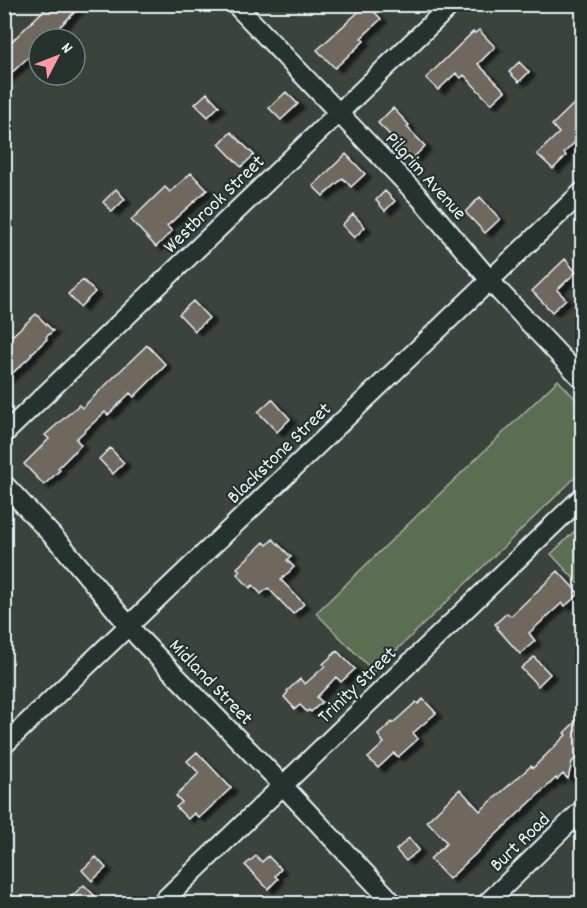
<svg xmlns="http://www.w3.org/2000/svg" width="587" height="908" font-family="Dekko,sans-serif">
<defs>
<filter id="shadow"><feDropShadow dx="6" dy="4" stdDeviation="1.5" flood-color="#0009"/></filter>
</defs>
<rect width="100%" height="100%" fill="#3c433c"/>
<filter id="ink" filterUnits="userSpaceOnUse"><feTurbulence type="fractalNoise" baseFrequency=".0167" numOctaves="2"/><feDisplacementMap in="SourceGraphic" scale="12" xChannelSelector="R" yChannelSelector="G"/><feConvolveMatrix kernelMatrix="1 2 1 2 8 2 1 2 1" color-interpolation-filters="sRGB"/></filter>
<g filter="url(#ink)">
<!-- green -->
<path fill="#5c6e51" stroke="#a2b0a4" stroke-width="1.5" d="M 558,380 L 582,406 L 582,471 L 374,672 L 316,613 Z
M 582,524 L 582,587 L 551,554 Z"/>
<!-- building -->
<path fill="#70685f" stroke="#e8f1f8" stroke-width="1.5" filter="url(#shadow)" d="M 50,4 L 83,4 L 47,39 L 39,39 L 39,47 L 4,80 L 4,49 Z
M 367,4 L 381,19 L 361,38 L 364,41 L 335,68 L 317,50 Z
M 479,30 L 495,47 L 478,64 L 505,91 L 491,104 L 464,75 L 461,78 L 456,73 L 438,90 L 426,78 L 473,32 L 475,33 Z
M 519,62 L 529,72 L 519,82 L 509,72 Z
M 286,92 L 298,104 L 281,120 L 269,108 Z
M 207,93 L 219,106 L 208,117 L 195,104 Z
M 582,96 L 582,135 L 564,153 L 566,156 L 553,169 L 537,154 L 559,133 L 552,125 Z
M 393,108 L 409,125 L 407,127 L 425,146 L 413,158 L 378,123 Z
M 231,132 L 254,155 L 241,167 L 219,144 Z
M 346,154 L 365,174 L 351,187 L 343,178 L 323,196 L 313,186 Z
M 191,173 L 207,190 L 167,226 L 172,231 L 156,247 L 131,220 L 165,187 L 170,192 Z
M 116,189 L 125,199 L 112,212 L 103,202 Z
M 385,191 L 395,201 L 385,211 L 376,200 Z
M 480,197 L 500,219 L 485,233 L 465,212 Z
M 353,214 L 365,227 L 354,238 L 342,225 Z
M 565,259 L 576,272 L 557,290 L 566,299 L 552,312 L 532,291 Z
M 83,280 L 95,292 L 80,307 L 68,294 Z
M 193,301 L 209,318 L 195,331 L 179,314 Z
M 36,314 L 53,331 L 46,337 L 47,339 L 31,354 L 32,355 L 4,381 L 4,341 L 12,334 L 13,335 Z
M 147,345 L 166,365 L 134,397 L 130,393 L 108,415 L 105,412 L 76,439 L 81,445 L 58,468 L 60,470 L 44,485 L 24,464 L 49,439 L 45,435 L 79,405 L 82,408 Z
M 272,399 L 290,419 L 277,432 L 258,412 Z
M 110,448 L 124,463 L 113,474 L 99,459 Z
M 273,539 L 291,557 L 287,560 L 294,567 L 281,580 L 304,604 L 293,614 L 268,588 L 261,594 L 253,585 L 250,588 L 237,574 L 240,571 L 237,568 L 264,542 L 267,545 Z
M 558,571 L 579,594 L 565,606 L 562,603 L 529,633 L 535,641 L 520,654 L 497,628 L 498,627 L 495,624 L 507,613 L 511,616 Z
M 337,651 L 355,669 L 341,682 L 336,677 L 317,697 L 322,702 L 311,712 L 309,710 L 307,712 L 300,705 L 295,709 L 284,697 L 288,692 L 287,691 L 300,679 L 305,684 L 325,666 L 323,664 Z
M 534,657 L 550,674 L 538,686 L 521,668 Z
M 423,699 L 436,713 L 413,733 L 418,739 L 398,757 L 394,753 L 378,768 L 368,758 L 384,743 L 378,735 L 392,722 L 393,723 L 416,702 L 418,704 Z
M 582,715 L 582,752 L 572,762 L 568,779 L 563,774 L 557,780 L 556,778 L 449,879 L 430,859 L 447,843 L 427,821 L 460,789 L 480,811 L 531,766 L 533,768 L 566,735 L 564,733 Z
M 197,752 L 231,788 L 199,818 L 194,813 L 188,819 L 176,807 L 182,802 L 176,796 L 199,773 L 187,761 Z
M 409,838 L 419,850 L 406,861 L 396,850 Z
M 256,856 L 262,862 L 268,856 L 281,869 L 275,876 L 278,879 L 268,889 L 245,865 Z
M 96,857 L 106,868 L 92,881 L 82,870 Z
M 84,885 L 102,903 L 64,903 Z"/>
<g fill="none" stroke-linecap="round" stroke-linejoin="round">
<!-- minor casing -->
<g stroke="#e8f1f8" stroke-width="22">
<path id="minor" d="M 235,4 L 420,198 L 500,292 L 582,379
M 4,434 L 452,4
M 4,484 L 64,548 L 139,638 L 272,774 L 394,904
M 4,745 L 582,192
M 160,904 L 582,497
M 486,904 L 582,810"/>
</g>
<!-- minor -->
<use href="#minor" stroke="#26332d" stroke-width="18"/>
</g>
</g>
<g text-anchor="middle" stroke-width="4.5" stroke-linejoin="round" paint-order="stroke">
<!-- street labels -->
<g font-size="20" fill="#e8f1f8" stroke="#26332d">
<text transform="translate(427 175) rotate(48)" y="7">Pilgrim Avenue</text>
<text transform="translate(213 203) rotate(-44)" y="7">Westbrook Street</text>
<text transform="translate(278 452) rotate(-44)" y="7">Blackstone Street</text>
<text transform="translate(212 681) rotate(46)" y="7">Midland Street</text>
<text transform="translate(356 684) rotate(-44)" y="7">Trinity Street</text>
<text transform="translate(519 841) rotate(-44)" y="7">Burt Road</text>
</g>
</g>
<!-- margin -->
<rect width="587" height="908" fill="none" stroke="#26332d" stroke-width="24"/>
<rect x="12" y="12" width="563" height="884" fill="none" stroke="#e8f1f8" stroke-width="2" filter="url(#ink)"/>
<!-- north arrow -->
<g transform="translate(57 57) rotate(48)"><circle r="28" fill="#26332d" stroke="#747f7e" stroke-width="1.5"/>
<path d="M0-4.5L10 22L0 15L-10 22Z" fill="#ff9aa2"/>
<text y="-9" font-size="16" font-weight="bold" text-anchor="middle" fill="#e8f1f8">N</text>
</g>
</svg>
